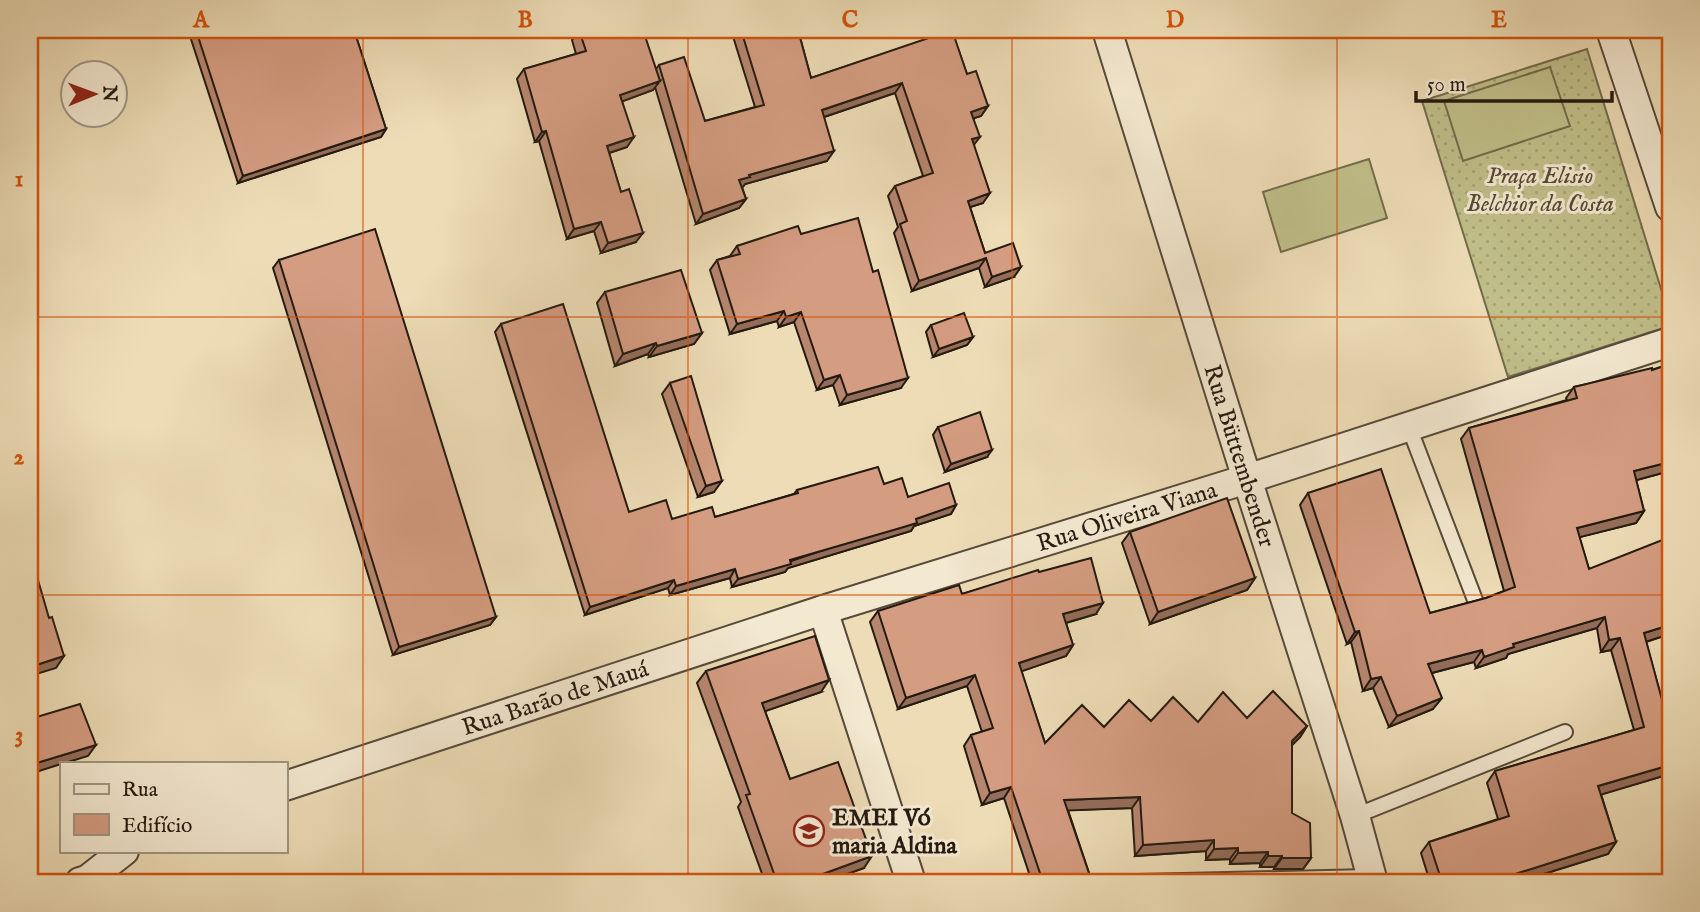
<svg xmlns="http://www.w3.org/2000/svg" width="1700" height="912" font-family="'IM FELL English',serif">
<defs>
<pattern id="grass-dots" width="8" height="8" patternUnits="userSpaceOnUse" patternTransform="scale(1.75)"><rect width="8" height="8" fill="#c0be89"/><path d="M2 2h.1M6 6h.1" fill="none" stroke="#a5a375" stroke-width="1.8" stroke-linecap="round"/></pattern>
</defs>
<rect width="100%" height="100%" fill="#eddcb6"/>
<filter id="stains"><feTurbulence type="fractalNoise" baseFrequency=".00286" numOctaves="4"/><feColorMatrix values="0 0 0 0 .2 0 0 0 0 .09 0 0 0 0 .02 0 0 0 .5 -.17"/></filter>
<radialGradient id="worn" r=".72"><stop offset=".6" stop-color="#630" stop-opacity="0"/><stop offset="1" stop-color="#630" stop-opacity=".3"/></radialGradient>
<!-- grass -->
<path fill="url(#grass-dots)" stroke="#726c4c" stroke-width="2" d="M 1587,49 L 1670,318 L 1670,326 L 1508,377 L 1422,101 Z"/>
<!-- pitch -->
<path fill="#c0be89" stroke="#726c4c" stroke-width="2" d="M 1550,67 L 1570,126 L 1463,161 L 1444,101 Z
M 1369,159 L 1387,218 L 1281,252 L 1263,192 Z"/>
<g fill="none" stroke-linecap="round" stroke-linejoin="round">
<!-- lane casing -->
<g stroke="#564a3a" stroke-width="18">
<path id="lane" d="M 1409,427 L 1475,600
M 1355,816 L 1565,732
M 1138,882 L 1371,877"/>
</g>
<!-- street casing -->
<g stroke="#564a3a" stroke-width="32">
<g id="street">
<path id="s1" d="M 1107,30 L 1247,479 L 1355,816 L 1373,882"/>
<path d="M 1611,30 L 1670,207"/>
<path d="M 823,610 L 911,882"/>
<path id="s2" d="M 285,786 L 823,610 L 1247,479 L 1670,342"/>
<path d="M 80,882 L 87,880 L 124,851"/>
</g>
</g>
<!-- lane -->
<use href="#lane" stroke="#f3e8d0" stroke-width="14"/>
<!-- street -->
<use href="#street" stroke="#f3e8d0" stroke-width="28"/>
</g>
<!-- wall -->
<path fill="#b6866f" stroke="#241a10" stroke-width="2" d="M 188,30 L 354,30 L 386,129 L 381,137 L 238,183 Z
M 579,30 L 656,69 L 659,65 L 705,121 L 755,107 L 731,30 L 798,30 L 811,78 L 925,40 L 921,30 L 961,30 L 952,32 L 967,74 L 988,106 L 981,116 L 974,118 L 974,145 L 983,203 L 970,207 L 985,253 L 1014,277 L 985,287 L 979,268 L 912,291 L 894,233 L 898,227 L 888,196 L 895,186 L 923,176 L 895,93 L 824,117 L 827,161 L 745,184 L 742,187 L 746,199 L 739,208 L 696,224 L 655,87 L 653,90 L 622,101 L 627,147 L 609,153 L 636,242 L 601,253 L 594,231 L 567,239 L 539,141 L 535,142 L 517,79 L 524,69 L 576,54 L 572,40 Z
M 801,234 L 901,388 L 840,405 L 833,385 L 817,390 L 794,322 L 779,327 L 777,321 L 730,334 L 710,270 L 717,260 L 730,256 L 737,246 Z
M 279,260 L 496,617 L 490,625 L 393,655 L 273,268 Z
M 605,292 L 702,333 L 694,344 L 649,357 L 648,354 L 615,366 L 597,303 Z
M 501,324 L 629,512 L 672,519 L 715,517 L 794,494 L 797,490 L 884,484 L 908,497 L 956,505 L 951,514 L 914,526 L 911,531 L 788,568 L 785,572 L 732,587 L 730,578 L 670,595 L 668,588 L 585,615 L 495,332 Z
M 931,325 L 973,337 L 967,345 L 933,357 L 926,332 Z
M 1670,364 L 1670,471 L 1636,480 L 1644,511 L 1636,523 L 1579,537 L 1589,569 L 1670,634 L 1646,642 L 1665,711 L 1670,709 L 1670,774 L 1601,794 L 1616,842 L 1608,854 L 1518,882 L 1430,882 L 1421,853 L 1429,842 L 1498,819 L 1487,783 L 1495,771 L 1634,730 L 1611,650 L 1601,652 L 1597,628 L 1508,654 L 1506,658 L 1476,668 L 1474,662 L 1432,673 L 1433,709 L 1389,727 L 1373,688 L 1363,691 L 1351,642 L 1347,644 L 1300,505 L 1308,493 L 1430,613 L 1486,598 L 1504,591 L 1461,439 L 1469,428 L 1567,400 L 1566,398 L 1574,387 L 1652,370 Z
M 670,383 L 714,492 L 698,497 L 662,394 Z
M 938,427 L 987,457 L 945,472 L 933,435 Z
M 1130,532 L 1255,578 L 1247,590 L 1150,624 L 1122,543 Z
M 1039,572 L 1096,614 L 1066,623 L 1073,645 L 1066,656 L 1021,671 L 1045,743 L 1104,727 L 1151,721 L 1198,722 L 1247,718 L 1307,726 L 1300,737 L 1292,745 L 1292,813 L 1311,858 L 1303,869 L 1274,869 L 1274,867 L 1260,867 L 1260,863 L 1230,864 L 1230,859 L 1206,860 L 1206,851 L 1135,856 L 1132,808 L 1068,810 L 1092,882 L 1032,882 L 1004,798 L 982,805 L 964,746 L 971,735 L 982,732 L 967,686 L 898,709 L 870,622 L 878,611 L 962,594 Z
M 706,671 L 821,692 L 765,711 L 790,779 L 864,868 L 825,882 L 765,882 L 738,807 L 741,802 L 697,683 Z"/>
<!-- shaded-wall -->
<path fill="#946d5a" stroke="#241a10" stroke-width="2" d="M 933,30 L 961,30 L 925,42 Z
M 660,81 L 653,90 L 613,105 L 620,95 Z
M 902,83 L 895,93 L 815,120 L 822,110 Z
M 988,106 L 981,116 L 965,121 L 971,112 Z
M 386,129 L 381,137 L 238,183 L 243,176 Z
M 546,131 L 539,141 L 535,142 L 542,132 Z
M 634,137 L 627,147 L 600,156 L 607,146 Z
M 980,137 L 973,146 L 972,139 Z
M 834,151 L 827,161 L 745,184 L 743,187 L 732,190 L 739,180 L 749,175 Z
M 990,193 L 983,203 L 961,210 L 968,201 Z
M 746,199 L 739,208 L 696,224 L 703,214 Z
M 601,222 L 594,231 L 567,239 L 574,229 Z
M 643,233 L 636,242 L 601,253 L 608,243 Z
M 986,258 L 979,268 L 912,291 L 919,281 Z
M 1021,267 L 1014,277 L 985,287 L 992,277 Z
M 784,311 L 777,321 L 730,334 L 737,324 Z
M 801,312 L 794,322 L 779,327 L 786,317 Z
M 702,333 L 694,344 L 649,357 L 657,346 Z
M 973,337 L 967,345 L 933,357 L 939,349 Z
M 656,343 L 648,354 L 615,366 L 623,354 Z
M 840,375 L 833,385 L 817,390 L 824,380 Z
M 908,378 L 901,388 L 840,405 L 847,395 Z
M 992,450 L 987,457 L 945,472 L 951,464 Z
M 1670,462 L 1670,471 L 1626,483 L 1634,471 Z
M 722,481 L 714,492 L 698,497 L 706,486 Z
M 956,505 L 951,514 L 914,526 L 911,531 L 788,568 L 785,572 L 732,587 L 738,579 Z
M 1644,511 L 1636,523 L 1569,540 L 1577,528 Z
M 735,569 L 730,578 L 670,595 L 676,586 Z
M 1255,578 L 1247,590 L 1150,624 L 1158,612 Z
M 674,580 L 668,588 L 585,615 L 590,607 Z
M 1103,603 L 1096,614 L 1055,626 L 1063,614 Z
M 496,617 L 490,625 L 393,655 L 399,647 Z
M 1605,617 L 1597,628 L 1508,654 L 1506,658 L 1476,668 L 1484,657 L 1513,644 Z
M 1670,625 L 1670,634 L 1636,645 L 1644,633 Z
M 1359,631 L 1351,642 L 1347,644 L 1355,632 Z
M 1620,638 L 1611,650 L 1601,652 L 1609,640 Z
M 1073,645 L 1066,656 L 1011,675 L 1019,663 Z
M 1482,650 L 1474,662 L 1420,676 L 1428,664 Z
M 64,656 L 56,668 L 30,676 L 30,667 Z
M 975,675 L 967,686 L 898,709 L 906,698 Z
M 1381,677 L 1373,688 L 1363,691 L 1371,679 Z
M 829,680 L 821,692 L 754,715 L 762,703 Z
M 1442,698 L 1433,709 L 1389,727 L 1397,716 Z
M 1307,726 L 1300,737 L 1284,753 L 1292,741 Z
M 96,745 L 88,756 L 65,763 L 61,763 L 61,764 L 30,774 L 30,765 Z
M 1670,765 L 1670,774 L 1590,798 L 1598,786 Z
M 1011,787 L 1004,798 L 982,805 L 990,793 Z
M 1140,797 L 1132,808 L 1056,811 L 1064,800 Z
M 1214,840 L 1206,851 L 1135,856 L 1143,845 Z
M 1616,842 L 1608,854 L 1518,882 L 1490,882 Z
M 1238,848 L 1230,859 L 1206,860 L 1214,849 Z
M 1268,852 L 1260,863 L 1230,864 L 1238,853 Z
M 872,856 L 864,868 L 825,882 L 801,882 Z
M 1268,856 L 1282,856 L 1274,867 L 1260,867 Z
M 1282,858 L 1311,858 L 1303,869 L 1274,869 Z"/>
<!-- building -->
<path fill="#d49c81" stroke="#241a10" stroke-width="2" d="M 196,30 L 354,30 L 386,129 L 243,176 Z
M 579,30 L 643,30 L 660,81 L 620,95 L 634,137 L 607,146 L 621,192 L 629,189 L 643,233 L 608,243 L 601,222 L 574,229 L 546,131 L 542,132 L 524,69 L 586,51 Z
M 741,30 L 798,30 L 811,78 L 952,30 L 967,74 L 976,71 L 988,106 L 971,112 L 980,137 L 972,139 L 990,193 L 968,201 L 985,253 L 1013,243 L 1021,267 L 992,277 L 986,258 L 919,281 L 900,224 L 907,221 L 895,186 L 933,173 L 902,83 L 822,110 L 834,151 L 749,175 L 750,177 L 739,180 L 746,199 L 703,214 L 659,65 L 684,57 L 705,121 L 764,105 Z
M 858,218 L 873,272 L 878,270 L 908,378 L 847,395 L 840,375 L 824,380 L 801,312 L 786,317 L 784,311 L 737,324 L 717,260 L 740,254 L 737,246 L 798,226 L 801,234 Z
M 375,229 L 496,617 L 399,647 L 279,260 Z
M 681,270 L 702,333 L 657,346 L 656,343 L 623,354 L 605,292 Z
M 563,304 L 629,512 L 666,500 L 672,519 L 712,507 L 715,517 L 798,493 L 797,490 L 878,467 L 884,484 L 902,478 L 908,497 L 949,483 L 956,505 L 916,519 L 917,523 L 897,529 L 790,560 L 791,564 L 738,579 L 735,569 L 676,586 L 674,580 L 590,607 L 501,324 Z
M 964,313 L 973,337 L 939,349 L 931,325 Z
M 1670,364 L 1670,462 L 1634,471 L 1644,511 L 1577,528 L 1589,569 L 1670,537 L 1670,625 L 1644,633 L 1665,711 L 1670,709 L 1670,765 L 1598,786 L 1616,842 L 1490,882 L 1442,882 L 1429,842 L 1509,816 L 1495,771 L 1644,727 L 1620,638 L 1609,640 L 1605,617 L 1513,644 L 1514,647 L 1484,657 L 1482,650 L 1428,664 L 1442,698 L 1397,716 L 1381,677 L 1371,679 L 1359,631 L 1355,632 L 1308,493 L 1381,469 L 1430,613 L 1486,598 L 1515,587 L 1469,428 L 1577,398 L 1574,387 L 1652,368 L 1652,370 Z
M 691,376 L 722,481 L 706,486 L 670,383 Z
M 980,412 L 992,450 L 951,464 L 938,427 Z
M 1227,498 L 1255,578 L 1158,612 L 1130,532 Z
M 30,556 L 31,556 L 49,618 L 52,617 L 64,656 L 30,667 Z
M 1091,558 L 1103,603 L 1063,614 L 1073,645 L 1019,663 L 1045,743 L 1082,705 L 1104,727 L 1129,700 L 1151,721 L 1173,697 L 1198,722 L 1223,692 L 1247,718 L 1273,691 L 1307,726 L 1292,741 L 1292,813 L 1310,823 L 1311,858 L 1282,858 L 1282,856 L 1268,856 L 1268,852 L 1238,853 L 1238,848 L 1214,849 L 1214,840 L 1143,845 L 1140,797 L 1064,800 L 1092,882 L 1043,882 L 1011,787 L 990,793 L 971,735 L 993,728 L 975,675 L 906,698 L 878,611 L 959,585 L 962,594 L 1038,570 L 1039,572 Z
M 815,636 L 829,680 L 762,703 L 790,779 L 838,762 L 872,856 L 801,882 L 777,882 L 746,795 L 750,794 L 706,671 Z
M 80,704 L 96,745 L 30,765 L 30,719 Z
M 1310,879 L 1310,882 L 1283,882 L 1282,880 Z"/>
<!-- grid -->
<path fill="none" stroke="#d4530c" stroke-width="2" stroke-opacity="0.55" d="M 363,30 L 363,882M 688,30 L 688,882M 1012,30 L 1012,882M 1337,30 L 1337,882M 30,317 L 1670,317M 30,595 L 1670,595"/>
<!-- icons -->
<defs>
<g id="school-ring" transform="scale(1.575)"><circle r="9.5" fill="#f3e8d0" stroke="#8f2418" stroke-width="1.5"/><path d="M0-5L7-2L0 1L-7-2ZM-4 1L0 2.5L4 1V4Q0 6-4 4Z" fill="#8f2418"/></g>
</defs>
<g fill-rule="evenodd">
<use href="#school-ring" x="809" y="831"/>
</g>
<g text-anchor="middle" stroke-width="6" stroke-linejoin="round" paint-order="stroke">
<!-- park labels -->
<g font-size="24" font-style="italic" fill="#534b34" stroke="#f3e8d0">
<text x="1540" y="183">Praça Elisio<tspan x="1540" dy="28">Belchior da Costa</tspan></text>
</g>
<!-- street labels -->
<g font-size="24" fill="#241a10" stroke="#f3e8d0">
<text dy="8" stroke="none"><textPath href="#s1" startOffset="446">Rua Büttembender</textPath></text>
<text dy="8" stroke="none"><textPath href="#s2" startOffset="884">Rua Oliveira Viana</textPath></text>
<text dy="8" stroke="none"><textPath href="#s2" startOffset="284">Rua Barão de Mauá</textPath></text>
</g>
<!-- poi labels -->
<g font-size="24" font-weight="bold" fill="#241a10" stroke="#f3e8d0" text-anchor="start">
<text x="832" y="825">EMEI Vó<tspan x="832" dy="28">maria Aldina</tspan></text>
</g>
</g>
<!-- margin -->
<rect width="1700" height="912" fill="none" stroke="#eddcb6" stroke-width="77"/>
<!-- legend -->
<rect x="60" y="762" width="228" height="91" fill="#f3e8d0" stroke="#a09683" stroke-width="2"/>
<rect x="74" y="784" width="35" height="10" fill="#f3e8d0" stroke="#a09683" stroke-width="2"/>
<text x="122" y="796" font-size="21" fill="#241a10">Rua</text>
<rect x="74" y="814" width="35" height="21" fill="#d49c81" stroke="#a09683" stroke-width="2"/>
<text x="122" y="832" font-size="21" fill="#241a10">Edifício</text>
<!-- north arrow -->
<g transform="translate(94 94) rotate(89)"><circle r="33" fill="#f3e8d0" stroke="#a09683" stroke-width="2"/>
<path d="M0-5L12 26L0 18L-12 26Z" fill="#8f2418"/>
<text y="-10" font-size="19" font-weight="bold" text-anchor="middle" fill="#241a10">N</text>
</g>
<!-- scale -->
<path d="M1416 91v10h196v-10" fill="none" stroke="#241a10" stroke-width="3.5"/>
<text x="1427" y="91" font-size="21" fill="#241a10" stroke="#f3e8d0" stroke-width="5" paint-order="stroke">50 m</text>
<rect x="38" y="38" width="1624" height="836" fill="none" stroke="#d4530c" stroke-width="2.5"/>
<g font-size="23" text-anchor="middle" font-weight="bold" fill="#d4530c">
<text x="201" y="27">A</text>
<text x="525" y="27">B</text>
<text x="850" y="27">C</text>
<text x="1175" y="27">D</text>
<text x="1499" y="27">E</text>
<text x="19" y="186">1</text>
<text x="19" y="464">2</text>
<text x="19" y="742">3</text>
</g>
<rect width="100%" height="100%" filter="url(#stains)"/>
<rect width="100%" height="100%" fill="url(#worn)"/>
</svg>
